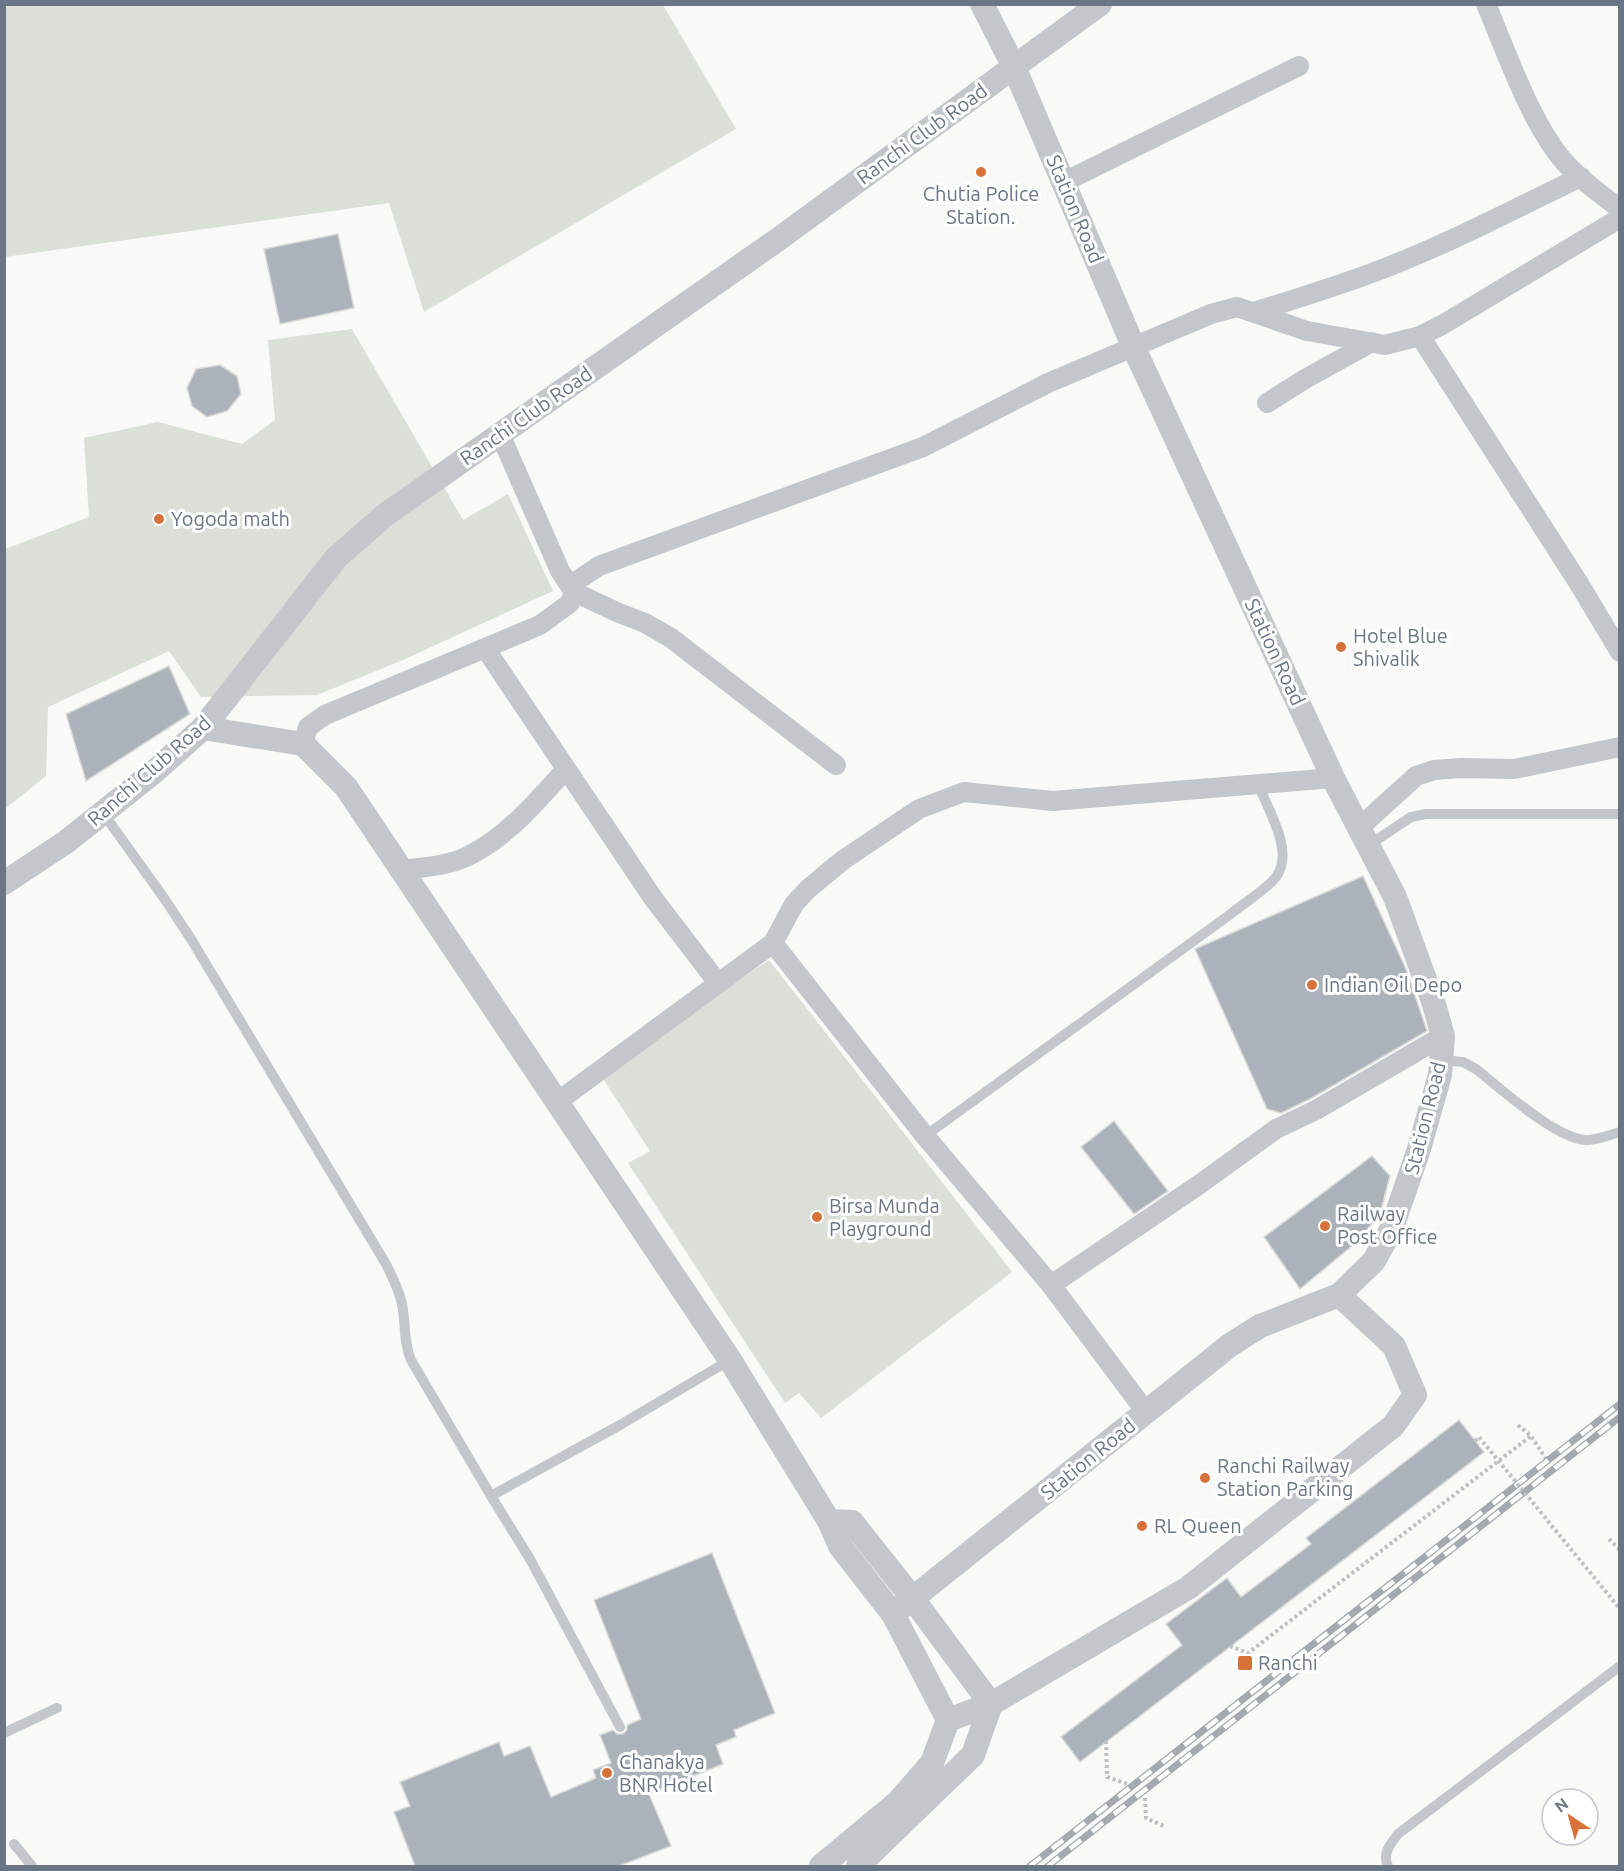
<svg xmlns="http://www.w3.org/2000/svg" width="1624" height="1871" font-family="Ubuntu,sans-serif">
<rect width="100%" height="100%" fill="#f9f9f7"/>
<!-- green -->
<path fill="#dadfd8" d="M 4,5 L 663,5 L 736,129 L 424,312 L 389,203 L 5,257 Z
M 352,329 L 463,520 L 508,494 L 553,591 L 403,660 L 317,695 L 201,697 L 169,651 L 48,707 L 46,776 L 5,809 L 5,549 L 89,517 L 84,438 L 158,422 L 242,444 L 275,420 L 268,340 Z
M 769,960 L 1012,1272 L 821,1418 L 799,1393 L 785,1403 L 628,1163 L 650,1151 L 600,1074 Z"/>
<!-- building -->
<path fill="#acb2b9" stroke="#dadbd9" stroke-width="1.5" d="M 338,234 L 354,308 L 280,324 L 264,249 Z
M 220,365 L 237,376 L 241,394 L 227,411 L 207,417 L 192,406 L 187,388 L 196,369 Z
M 169,666 L 190,714 L 86,781 L 66,714 Z
M 1363,876 L 1406,969 L 1427,1031 L 1310,1099 L 1281,1113 L 1267,1109 L 1195,949 Z
M 1114,1121 L 1168,1191 L 1134,1214 L 1081,1147 Z
M 1372,1156 L 1390,1176 L 1380,1214 L 1358,1241 L 1300,1289 L 1264,1237 Z
M 1459,1420 L 1484,1452 L 1080,1762 L 1061,1737 L 1182,1645 L 1166,1624 L 1227,1578 L 1241,1597 L 1311,1544 L 1306,1538 Z
M 712,1553 L 775,1713 L 734,1730 L 736,1737 L 716,1745 L 723,1764 L 649,1794 L 671,1846 L 619,1866 L 415,1866 L 394,1812 L 410,1806 L 400,1782 L 499,1742 L 504,1756 L 530,1746 L 551,1797 L 596,1778 L 593,1770 L 611,1763 L 600,1735 L 613,1730 L 617,1734 L 623,1734 L 627,1730 L 627,1725 L 641,1719 L 594,1600 Z"/>
<g fill="none" stroke-linecap="round" stroke-linejoin="round">
<!-- path -->
<path stroke="#bdbfc2" stroke-width="4" stroke-dasharray="3 3" stroke-linecap="butt" d="M 1518,1425 L 1531,1436 L 1546,1459
M 1609,1539 L 1620,1550
M 1230,1646 L 1248,1653 L 1531,1436
M 1106,1741 L 1107,1777 L 1127,1784
M 1145,1798 L 1146,1818 L 1164,1826"/>
<!-- service -->
<path stroke="#c3c6ca" stroke-width="10" d="M 103,813 L 164,898 L 191,939 L 386,1264 C 392,1277 399,1289 402,1304 C 406,1323 403,1341 411,1360 L 491,1496 L 530,1559 L 620,1727
M 1369,845 L 1411,817 L 1426,814 L 1620,814
M 1441,1060 L 1463,1062 L 1476,1069 C 1500,1088 1558,1141 1588,1140 C 1598,1140 1610,1135 1620,1132
M 925,1136 L 1228,916 C 1242,904 1265,891 1276,877 C 1295,852 1268,810 1258,784
M 491,1496 L 620,1425 L 730,1360
M 4,1733 L 57,1708
M 14,1844 L 32,1866
M 1388,1866 C 1382,1854 1390,1844 1398,1834 L 1620,1666"/>
<!-- minor -->
<path stroke="#c3c6ca" stroke-width="20" d="M 1486,4 C 1507,53 1533,131 1570,168 C 1585,183 1603,196 1620,209
M 1064,182 L 1299,66
M 1254,312 C 1298,298 1342,285 1385,268 C 1452,242 1516,208 1581,177
M 1420,336 L 1578,582 L 1620,652
M 1267,403 L 1305,379 L 1372,342
M 500,434 L 560,571 L 574,592 L 619,613 L 645,623 L 671,638 L 836,765
M 485,648 L 653,898 L 718,983
M 303,744 L 308,727 L 325,715 L 540,625 L 570,603 L 578,580 L 599,566 L 923,447 L 1048,383 L 1211,314 L 1237,307 L 1307,331 L 1385,345 L 1420,336 L 1442,325 L 1620,218
M 1360,827 L 1416,776 L 1434,770 L 1461,768 L 1514,769 L 1620,747
M 402,870 C 424,867 450,866 470,855 C 508,836 538,800 566,769
M 773,943 L 925,1136 L 1051,1285 L 1200,1184 L 1276,1129 L 1316,1110 L 1443,1036
M 557,1102 L 773,943 L 794,904 L 808,889 L 843,860 L 919,809 L 964,792 L 1053,801 L 1333,778
M 1051,1285 L 1146,1412"/>
<!-- tertiary -->
<path stroke="#c3c6ca" stroke-width="24" d="M 203,728 L 303,744 L 346,787 L 730,1360 L 829,1521 L 840,1546 L 893,1614
M 4,883 L 66,842 L 155,771 L 203,728 L 336,558 L 385,515 L 780,238 L 1100,4
M 829,1521 L 852,1522 L 913,1599 L 991,1704 L 973,1755 L 858,1866
M 948,1720 L 991,1704 L 1188,1588 L 1393,1426 L 1415,1395 L 1394,1346 L 1339,1295
M 821,1866 L 898,1802 L 932,1763 L 948,1720 L 893,1614 L 1230,1345 L 1260,1326 L 1339,1295 L 1374,1261 L 1391,1230 L 1419,1149 L 1440,1075 L 1443,1036 L 1433,1001 L 1395,897 L 1333,778 L 1134,348 L 1014,67 L 982,4"/>
<!-- rail casing -->
<g stroke="#a4a9af" stroke-width="7">
<path id="rail" d="M 1030,1866 L 1620,1404
M 1048,1866 L 1620,1417"/>
</g>
<!-- rail -->
<use href="#rail" stroke="#fff" stroke-width="4.5" stroke-dasharray="14" stroke-linecap="butt"/>
<!-- path-bridge -->
<path stroke="#bdbfc2" stroke-width="4" stroke-dasharray="3 3" stroke-linecap="butt" d="M 1475,1441 L 1479,1437 L 1620,1609"/>
</g>
<!-- markers -->
<g fill="#d67139" stroke="#fff" stroke-width="2">
<circle cx="981" cy="172" r="6"/>
<circle cx="159" cy="519" r="6"/>
<circle cx="1341" cy="647" r="6"/>
<circle cx="1312" cy="985" r="6"/>
<circle cx="817" cy="1217" r="6"/>
<circle cx="1325" cy="1226" r="6"/>
<circle cx="1205" cy="1478" r="6"/>
<circle cx="1142" cy="1526" r="6"/>
<rect x="1237" y="1655" width="16" height="16" rx="3"/>
<circle cx="607" cy="1773" r="6"/>
</g>
<g text-anchor="middle" stroke-width="6" stroke-linejoin="round" paint-order="stroke">
<!-- street labels -->
<g font-size="20" fill="#6a7685" stroke="#fff">
<text transform="translate(922 134) rotate(-36)" y="7">Ranchi Club Road</text>
<text transform="translate(1075 209) rotate(67)" y="7">Station Road</text>
<text transform="translate(526 416) rotate(-35)" y="7">Ranchi Club Road</text>
<text transform="translate(1275 652) rotate(65)" y="7">Station Road</text>
<text transform="translate(149 771) rotate(-41)" y="7">Ranchi Club Road</text>
<text transform="translate(1425 1118) rotate(-76)" y="7">Station Road</text>
<text transform="translate(1088 1459) rotate(-39)" y="7">Station Road</text>
</g>
<!-- poi labels -->
<g font-size="20" fill="#6a7685" stroke="#fff" text-anchor="start">
<text x="981" y="201" text-anchor="middle">Chutia Police<tspan x="981" dy="23">Station.</tspan></text>
<text x="171" y="526">Yogoda math</text>
<text x="1353" y="643">Hotel Blue<tspan x="1353" dy="23">Shivalik</tspan></text>
<text x="1324" y="992">Indian Oil Depo</text>
<text x="829" y="1213">Birsa Munda<tspan x="829" dy="23">Playground</tspan></text>
<text x="1337" y="1221">Railway<tspan x="1337" dy="23">Post Office</tspan></text>
<text x="1217" y="1473">Ranchi Railway<tspan x="1217" dy="23">Station Parking</tspan></text>
<text x="1154" y="1533">RL Queen</text>
<text x="1258" y="1670">Ranchi</text>
<text x="619" y="1769">Chanakya<tspan x="619" dy="23">BNR Hotel</tspan></text>
</g>
</g>
<!-- border -->
<rect width="1624" height="1871" fill="none" stroke="#6a7685" stroke-width="12"/>
<!-- north arrow -->
<g transform="translate(1570 1817) rotate(324)"><circle r="28" fill="#ffffff" stroke="#c3c8ce" stroke-width="1.5"/>
<path d="M0-4.5L10 22L0 15L-10 22Z" fill="#d67139"/>
<text y="-9" font-size="16" font-weight="bold" text-anchor="middle" fill="#6a7685">N</text>
</g>
</svg>
